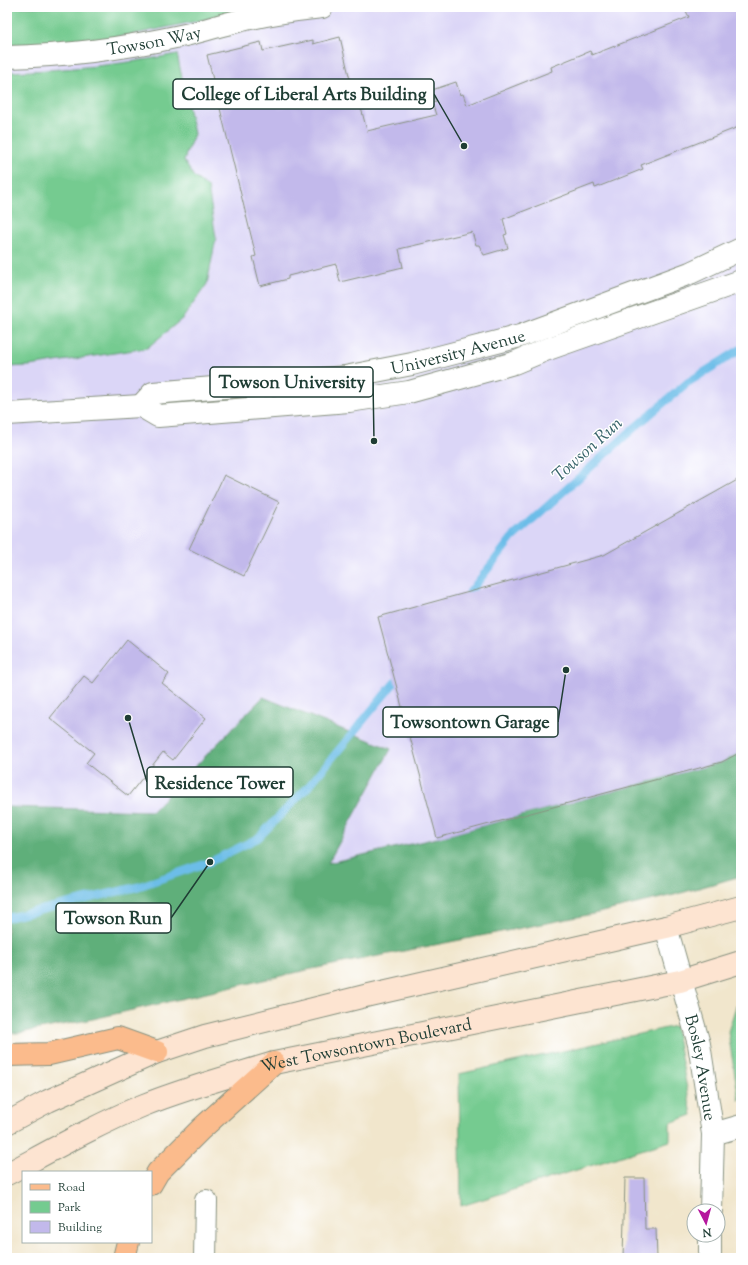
<svg xmlns="http://www.w3.org/2000/svg" width="748" height="1265" font-family="'Sorts Mill Goudy',serif">
<rect width="100%" height="100%" fill="#fff"/>
<filter id="ink" filterUnits="userSpaceOnUse"><feTurbulence type="fractalNoise" baseFrequency=".025" numOctaves="2"/><feDisplacementMap in="SourceGraphic" scale="8" xChannelSelector="R" yChannelSelector="G"/><feConvolveMatrix kernelMatrix="1 2 1 2 8 2 1 2 1" color-interpolation-filters="sRGB"/></filter>
<filter id="wash" filterUnits="userSpaceOnUse"><feTurbulence type="fractalNoise" baseFrequency=".012" numOctaves="4" result="noise"/><feDisplacementMap in="SourceGraphic" scale="16" xChannelSelector="R" yChannelSelector="G"/><feGaussianBlur stdDeviation="0.9" result="paint"/><feColorMatrix in="noise" values="0 0 0 0 0 0 0 0 0 0 0 0 0 0 0 0 0 1.4 0 .05"/><feComposite in="paint" operator="in"/></filter>
<g filter="url(#wash)">
<rect width="100%" height="100%" fill="#f1e6cc"/>
<!-- built -->
<path fill="#dbd6f7" d="M 7,7 L 741,7 L 741,876 L 7,1022 Z"/>
<!-- green -->
<path fill="#74cb90" stroke="#4a8462" d="M 7,7 L 265,7 L 130,35 L 78,43 L 7,46 Z
M 177,54 L 194,134 L 186,154 L 184,161 L 194,177 L 208,187 L 216,238 L 207,284 L 183,318 L 147,348 L 29,366 L 7,367 L 7,72 C 64,70 121,65 177,54 Z
M 741,1004 L 741,1099 L 739,1100 L 728,1032 L 736,1006 Z
M 675,1026 L 692,1115 L 670,1123 L 670,1141 L 461,1206 L 459,1074 Z"/>
<!-- forest -->
<path fill="#5faf7a" stroke="#3f7657" d="M 263,697 L 391,749 L 328,863 L 437,838 L 722,762 L 741,752 L 741,876 L 674,895 L 598,913 L 307,970 L 93,1019 L 19,1033 L 7,1033 L 7,807 L 152,811 Z"/>
<g fill="none" stroke-linecap="round" stroke-linejoin="round">
<!-- stream -->
<path stroke="#6cbde8" stroke-width="8" d="M 470,592 L 512,538 L 633,429 L 687,383 L 741,349
M 7,918 L 137,887 L 210,862 L 258,838 L 308,787 L 395,682"/>
</g>
<g id="blocks">
<!-- building -->
<path fill="#c2b9eb" d="M 684,7 L 741,7 L 741,126 L 641,165 L 643,169 L 595,188 L 594,184 L 503,219 L 507,234 L 504,235 L 508,248 L 484,255 L 479,245 L 476,245 L 472,232 L 399,249 L 403,267 L 340,282 L 336,264 L 288,276 L 288,279 L 260,286 L 253,257 L 256,256 L 207,55 L 261,42 L 263,51 L 313,40 L 313,44 L 340,37 L 355,101 L 359,100 L 367,131 L 436,115 L 432,103 L 436,102 L 432,90 L 456,82 L 460,95 L 463,94 L 467,105 L 552,71 L 551,67 L 590,51 L 592,55 L 689,17 Z
M 224,475 L 279,502 L 244,576 L 189,549 Z
M 741,478 L 741,752 L 722,762 L 437,838 L 378,617 L 604,555 Z
M 127,640 L 169,674 L 162,683 L 206,718 L 173,760 L 163,752 L 128,796 L 86,763 L 94,753 L 50,718 L 84,676 L 93,683 Z
M 625,1178 L 644,1178 L 645,1229 L 656,1229 L 657,1258 L 623,1258 Z"/>
</g>
</g>
<g filter="url(#ink)">
<use href="#blocks" fill-opacity="0" stroke="#889280" stroke-width="1"/>
<g fill="none" stroke-linecap="round" stroke-linejoin="round">
<!-- street casing -->
<g stroke="#889280" stroke-width="24">
<g id="street">
<path id="s1" d="M 7,57 C 67,56 126,48 185,35 C 203,31 220,25 238,21 C 265,14 294,10 322,7"/>
<path id="s2" d="M 141,406 L 153,393 L 345,377 L 412,364 L 520,336 L 690,273 L 741,249"/>
<path d="M 7,414 L 141,406 L 158,416 L 349,401 L 409,392 L 514,363 L 545,350 L 741,281"/>
<path id="s3" d="M 666,927 L 699,1044 L 713,1134 L 711,1211"/>
<path d="M 713,1134 L 741,1126"/>
<path d="M 205,1258 L 206,1201"/>
<path d="M 710,1258 L 710,1235"/>
</g>
</g>
<!-- secondary casing -->
<g stroke="#889280" stroke-width="24">
<g id="secondary">
<path d="M 7,1123 L 48,1101 L 157,1052 L 205,1036 L 365,996 L 666,927 L 741,907"/>
<path id="s4" d="M 7,1174 C 52,1150 96,1125 144,1105 C 186,1088 231,1076 274,1063 L 680,981 L 741,962"/>
</g>
</g>
<!-- primary casing -->
<g stroke="#889280" stroke-width="24">
<path id="primary" d="M 7,1055 L 49,1054 L 118,1038 L 157,1052
M 151,1184 L 158,1172 L 201,1129 L 274,1063
M 124,1258 L 128,1242"/>
</g>
<!-- street -->
<use href="#street" stroke="#fff" stroke-width="22"/>
<!-- secondary -->
<use href="#secondary" stroke="#fde4d1" stroke-width="22"/>
<!-- primary -->
<use href="#primary" stroke="#fbbb8c" stroke-width="22"/>
</g>
</g>
<g text-anchor="middle" stroke-width="3" stroke-linejoin="round" paint-order="stroke">
<!-- street labels -->
<g font-size="17" fill="#1f3d34" stroke="#fff">
<text dy="6" stroke="none"><textPath href="#s1" startOffset="148">Towson Way</textPath></text>
<text dy="6" stroke="none"><textPath href="#s2" startOffset="326">University Avenue</textPath></text>
<text dy="6" stroke="none"><textPath href="#s4" startOffset="384">West Towsontown Boulevard</textPath></text>
<text dy="6" stroke="none"><textPath href="#s3" startOffset="145">Bosley Avenue</textPath></text>
</g>
<!-- water labels -->
<g font-size="18" font-style="italic" fill="#36636a" stroke="#fff">
<text transform="translate(587 449) rotate(-42)" y="6">Towson Run</text>
</g>
</g>
<!-- callouts -->
<path fill="none" stroke="#1f3d34" stroke-width="1.5" d="M464 146L434 94M374 441L373 382M566 670L558 722M128 718L147 782M210 862L171 918"/>
<g fill="#1f3d34" stroke="#fff" stroke-width="1.5">
<circle cx="464" cy="146" r="4"/>
<circle cx="374" cy="441" r="4"/>
<circle cx="566" cy="670" r="4"/>
<circle cx="128" cy="718" r="4"/>
<circle cx="210" cy="862" r="4"/>
</g>
<g fill="#fff" stroke="#1f3d34" stroke-width="1.5">
<rect x="173" y="79" width="261" height="30" rx="4"/>
<rect x="210" y="367" width="163" height="30" rx="4"/>
<rect x="383" y="707" width="175" height="30" rx="4"/>
<rect x="147" y="767" width="146" height="30" rx="4"/>
<rect x="56" y="903" width="115" height="30" rx="4"/>
</g>
<g font-size="18" text-anchor="middle" font-weight="bold" fill="#1f3d34">
<text x="304" y="100">College of Liberal Arts Building</text>
<text x="292" y="388">Towson University</text>
<text x="470" y="728">Towsontown Garage</text>
<text x="220" y="789">Residence Tower</text>
<text x="113" y="924">Towson Run</text>
</g>
<!-- margin -->
<rect width="748" height="1265" fill="none" stroke="#fff" stroke-width="24"/>
<!-- legend -->
<rect x="22" y="1171" width="130" height="72" fill="#ffffff" stroke="#a5b1ae"/>
<rect x="30" y="1184" width="20" height="6" fill="#fbbb8c" stroke="#a5b1ae"/>
<text x="58" y="1191" font-size="12" fill="#1f3d34">Road</text>
<rect x="30" y="1201" width="20" height="12" fill="#74cb90" stroke="#a5b1ae"/>
<text x="58" y="1211" font-size="12" fill="#1f3d34">Park</text>
<rect x="30" y="1221" width="20" height="12" fill="#c2b9eb" stroke="#a5b1ae"/>
<text x="58" y="1231" font-size="12" fill="#1f3d34">Building</text>
<!-- north arrow -->
<g transform="translate(706 1223) rotate(174)"><circle r="19" fill="#ffffff" stroke="#a5b1ae"/>
<path d="M0-3L7 15L0 10L-7 15Z" fill="#b5179e"/>
<text y="-6" font-size="11" font-weight="bold" text-anchor="middle" fill="#1f3d34">N</text>
</g>
</svg>
